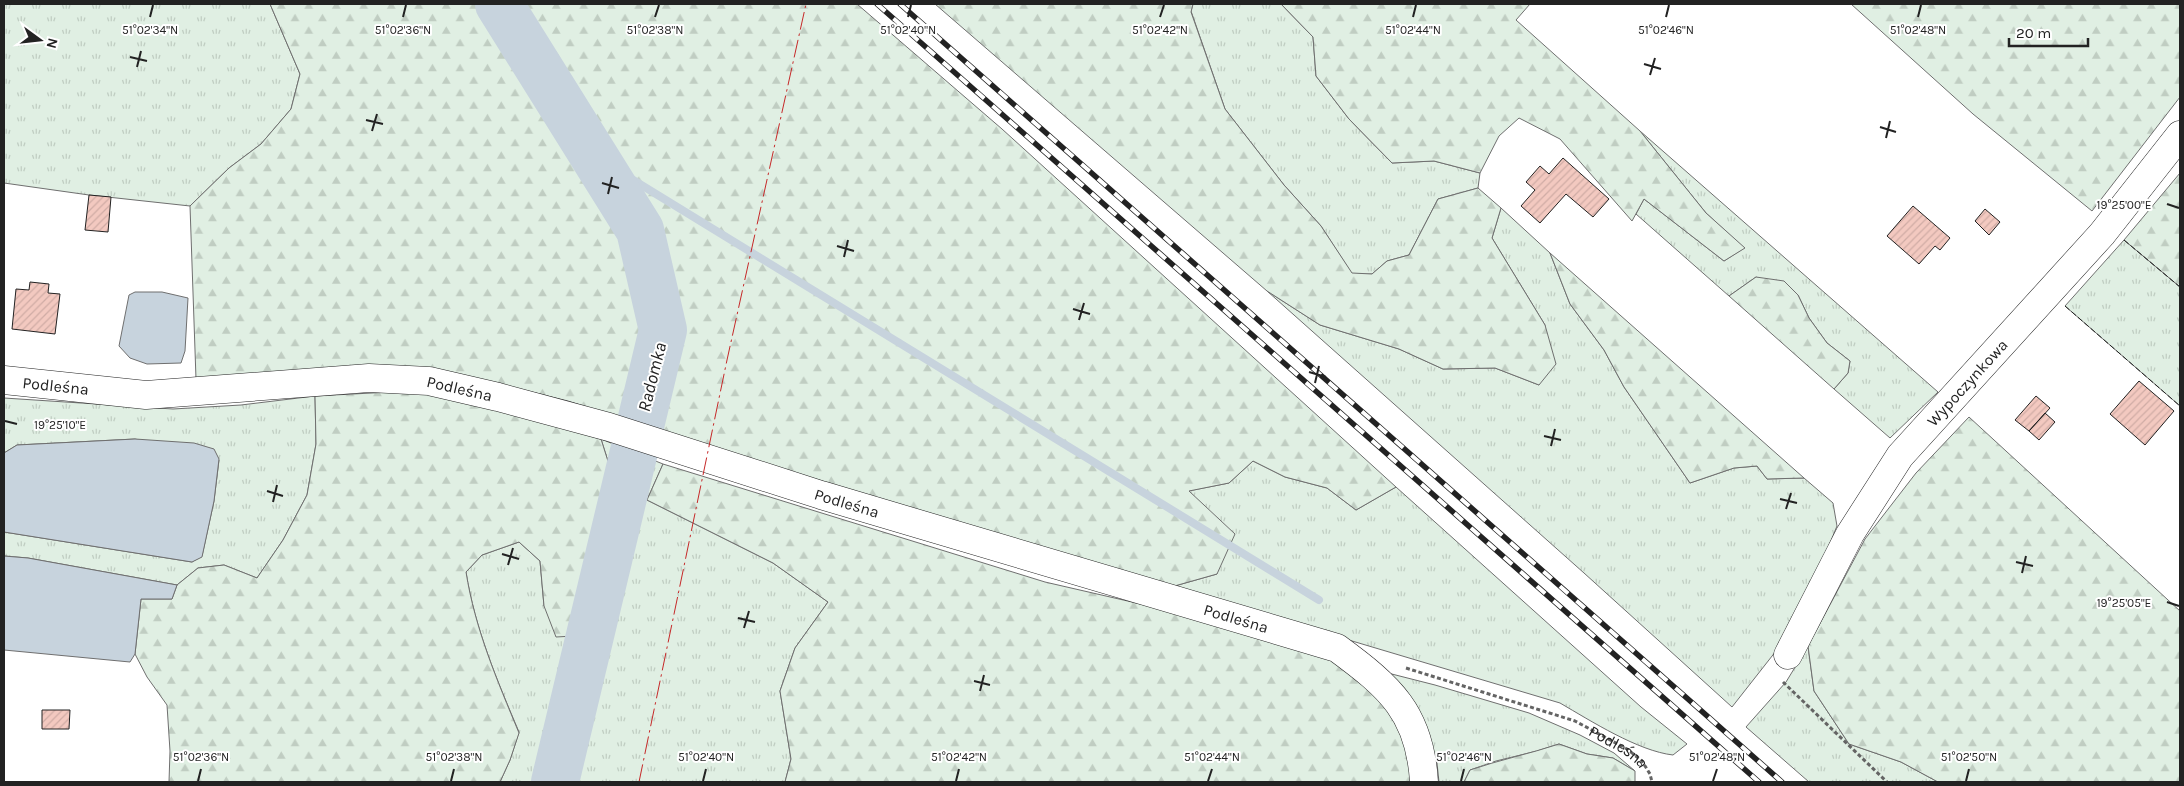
<svg xmlns="http://www.w3.org/2000/svg" width="2184" height="786" font-family="Karla,sans-serif">
<defs>
<pattern id="grass-tufts" width="24" height="20" patternUnits="userSpaceOnUse" patternTransform="scale(1.25)"><rect width="24" height="20" fill="#e0efe3"/><path d="M3 7l-1-3M5 7V3M7 7l1-3M15 17l-1-3M17 17v-4M19 17l1-3" fill="none" stroke="#c0cdc2"/></pattern>
<pattern id="forest-firs" width="22" height="20" patternUnits="userSpaceOnUse" patternTransform="scale(1.25)"><rect width="22" height="20" fill="#e0efe3"/><path d="M5 1l3.5 6h-7zM16 11l3.5 6h-7z" fill="#c0cdc2"/></pattern>
<pattern id="building-hatch" width="6" height="6" patternUnits="userSpaceOnUse" patternTransform="scale(1.25)"><rect width="6" height="6" fill="#f3c9c0"/><path d="M-1 1l2-2M0 6l6-6M5 7l2-2" fill="none" stroke="#d0aca5"/></pattern>
</defs>
<rect width="100%" height="100%" fill="#fff"/>
<!-- grass -->
<path fill="url(#grass-tufts)" stroke="#6f6f6f" d="M 4,4 L 270,4 L 300,74 L 291,109 L 261,144 L 229,168 L 190,206 L 89,195 L 4,183 Z
M 1193,4 L 1281,4 L 1313,37 L 1316,76 L 1349,119 L 1392,163 L 1434,161 L 1480,173 L 1478,188 L 1438,199 L 1409,255 L 1387,261 L 1372,274 L 1352,274 L 1321,226 L 1284,185 L 1225,109 L 1191,11 Z
M 1640,131 L 1938,392 L 1890,438 L 1834,389 L 1848,373 L 1850,361 L 1827,343 L 1809,318 L 1798,295 L 1756,277 L 1729,296 L 1636,214 L 1644,199 L 1724,261 L 1744,248 L 1706,213 Z
M 1501,208 L 1550,253 L 1570,304 L 1604,350 L 1624,387 L 1690,483 L 1734,468 L 1757,466 L 1767,479 L 1804,478 L 1833,503 L 1837,526 L 1811,589 L 1776,651 L 1732,707 L 1584,573 L 1267,291 L 1320,325 L 1399,349 L 1443,369 L 1495,368 L 1539,385 L 1545,325 L 1492,238 Z
M 2124,240 L 2180,287 L 2180,406 L 2065,306 Z
M 315,396 L 316,444 L 307,495 L 283,540 L 257,578 L 224,565 L 198,568 L 177,585 L 28,558 L 4,556 L 4,532 L 192,562 L 202,556 L 214,501 L 219,460 L 135,439 L 17,445 L 4,453 L 4,398 L 173,409 L 241,405 Z
M 601,439 L 663,464 L 647,500 L 773,563 L 828,602 L 795,648 L 780,691 L 791,759 L 785,782 L 500,782 L 510,760 L 519,732 C 497,680 475,629 466,572 L 482,555 L 519,542 L 540,561 L 544,606 L 574,636 L 593,562 L 612,474 Z
M 1253,461 L 1285,477 L 1327,488 L 1356,510 L 1396,487 L 1641,707 L 1687,744 L 1673,755 C 1638,751 1591,721 1560,703 L 1171,587 L 1217,574 L 1188,491 L 1229,483 Z
M 1808,646 L 1814,691 L 1849,744 L 1901,762 L 1938,782 L 1809,782 L 1746,727 L 1786,682 Z
M 1376,670 L 1435,685 L 1529,713 L 1580,735 L 1614,753 L 1635,771 L 1613,758 L 1587,754 L 1559,744 L 1537,751 L 1496,761 L 1470,770 L 1464,782 L 1439,782 L 1437,763 L 1425,730 Z"/>
<!-- forest -->
<path fill="url(#forest-firs)" stroke="#6f6f6f" d="M 270,4 L 857,4 L 1002,129 L 1396,487 L 1356,510 L 1327,488 L 1285,477 L 1253,461 L 1229,483 L 1189,491 L 1235,534 L 1217,574 L 1171,587 L 746,458 L 568,401 L 475,378 L 196,379 L 190,206 L 229,168 L 261,144 L 291,109 L 300,74 Z
M 935,4 L 1193,4 L 1191,12 L 1225,109 L 1284,185 L 1321,226 L 1352,273 L 1372,274 L 1387,261 L 1409,255 L 1438,199 L 1478,188 L 1501,208 L 1492,238 L 1545,325 L 1556,364 L 1539,385 L 1495,368 L 1443,369 L 1399,349 L 1320,325 L 1267,291 Z
M 1281,4 L 1530,4 L 1516,20 L 1640,131 L 1706,213 L 1745,248 L 1724,261 L 1644,199 L 1632,221 L 1560,139 L 1519,118 L 1499,136 L 1480,173 L 1434,161 L 1392,163 L 1349,119 L 1316,76 L 1313,37 Z
M 1851,4 L 2180,4 L 2180,97 L 2092,211 L 1973,114 Z
M 2180,173 L 2180,287 L 2124,240 Z
M 1550,253 L 1804,478 L 1767,479 L 1757,466 L 1734,468 L 1690,483 L 1624,387 L 1604,350 L 1570,304 Z
M 1756,277 L 1784,281 L 1798,295 L 1809,318 L 1827,343 L 1850,361 L 1848,373 L 1834,389 L 1729,296 Z
M 410,391 L 473,402 L 601,439 L 612,474 L 593,562 L 574,636 L 556,637 L 544,606 L 540,561 L 519,542 L 482,555 L 466,572 C 475,629 497,680 519,733 L 510,760 L 500,782 L 169,782 L 170,751 L 167,705 L 147,677 L 135,654 L 141,599 L 172,599 L 177,585 L 198,568 L 224,565 L 257,578 L 283,540 L 307,495 L 316,444 L 315,396 Z
M 1969,417 L 2180,611 L 2180,782 L 1938,782 L 1901,762 L 1849,744 L 1814,691 L 1808,646 L 1865,539 L 1916,473 Z
M 663,464 L 1045,582 L 1245,628 L 1324,653 L 1399,714 L 1416,782 L 785,782 L 791,759 L 780,691 L 795,648 L 828,602 L 773,563 L 647,500 Z
M 1559,744 L 1587,754 L 1613,758 L 1635,771 L 1635,782 L 1464,782 L 1470,770 C 1499,760 1529,754 1559,744 Z"/>
<!-- water -->
<path fill="#c7d3dd" stroke="#6f6f6f" d="M 135,292 L 162,292 L 188,298 L 185,351 L 181,363 L 147,364 L 130,358 L 119,346 L 129,295 Z
M 135,439 L 194,443 L 214,449 L 219,459 L 214,501 L 202,557 L 192,562 L 4,532 L 4,453 L 17,445 Z
M 4,556 L 28,558 L 177,585 L 172,599 L 141,599 L 135,654 L 130,662 L 4,650 Z"/>
<g fill="none" stroke-linecap="round" stroke-linejoin="round">
<!-- stream -->
<path stroke="#c7d3dd" stroke-width="8" d="M 594,156 L 1319,600"/>
<!-- river -->
<path stroke="#c7d3dd" stroke-width="48" d="M 499,4 L 640,230 L 663,330 L 555,782"/>
</g>
<!-- building -->
<path fill="url(#building-hatch)" stroke="#222" d="M 1563,158 L 1609,199 L 1593,217 L 1566,194 L 1540,223 L 1521,206 L 1535,190 L 1526,182 L 1540,166 L 1549,174 Z
M 89,195 L 111,197 L 108,232 L 85,230 Z
M 1913,206 L 1950,238 L 1940,250 L 1935,246 L 1919,264 L 1887,236 Z
M 1985,209 L 2000,222 L 1989,235 L 1975,221 Z
M 30,282 L 49,284 L 48,293 L 60,294 L 55,334 L 12,329 L 16,289 L 29,290 Z
M 2139,381 L 2174,411 L 2145,445 L 2110,414 Z
M 2036,396 L 2050,408 L 2029,431 L 2015,420 Z
M 2045,413 L 2055,422 L 2039,440 L 2029,431 Z
M 42,710 L 70,710 L 69,729 L 42,729 Z"/>
<g fill="none" stroke-linecap="round" stroke-linejoin="round">
<!-- minor casing -->
<g stroke="#222" stroke-width="29">
<g id="minor">
<path id="s2" d="M 4,380 L 146,395 L 369,378 L 429,381 L 498,397 L 609,427 L 821,495 L 1337,648 C 1390,687 1420,713 1424,782"/>
<path id="s3" d="M 1788,655 L 1850,534 L 1900,456 L 2102,234 L 2180,135"/>
</g>
</g>
<!-- path -->
<g stroke="#646464" stroke-width="3" stroke-dasharray="4 2.5" stroke-linecap="butt">
<path id="s1" d="M 1406,668 L 1575,721 L 1627,749 L 1642,761 L 1650,774 L 1652,782"/>
<path d="M 1783,682 L 1887,782"/>
</g>
<!-- minor -->
<use href="#minor" stroke="#fff" stroke-width="28"/>
<!-- rail casing -->
<g stroke="#222" stroke-width="5.5">
<path id="rail" d="M 877,4 L 1759,782
M 900,4 L 1782,782"/>
</g>
<!-- rail -->
<use href="#rail" stroke="#fff" stroke-width="4" stroke-dasharray="11" stroke-linecap="butt"/>
<!-- fence -->
<path stroke="#222" stroke-width="1" stroke-dasharray="6 2.5" stroke-linecap="butt" d="M 2124,240 L 2180,287
M 2065,306 L 2180,406"/>
<!-- power -->
<path stroke="#c62828" stroke-width="1" stroke-dasharray="18 4 2.5 4" stroke-linecap="butt" d="M 639,782 L 727,360 L 806,4"/>
</g>
<!-- ticks -->
<path fill="none" stroke="#222" stroke-width="2" d="M 150,17 L 153,5M 403,17 L 406,5M 655,17 L 659,5M 908,17 L 911,5M 1160,17 L 1164,5M 1413,17 L 1416,5M 1666,17 L 1669,5M 1918,17 L 1921,5M 130,57 L 147,61M 1644,64 L 1661,69M 137,67 L 141,51M 1650,75 L 1655,58M 366,120 L 383,124M 1880,127 L 1896,132M 372,131 L 377,114M 1886,138 L 1890,121M 602,183 L 619,188M 608,194 L 612,177M 2167,204 L 2179,208M 837,246 L 854,251M 844,257 L 848,240M 1073,309 L 1090,314M 1079,320 L 1084,303M 1309,372 L 1326,377M 1315,383 L 1319,366M 5,421 L 17,424M 1544,436 L 1561,440M 1551,446 L 1555,429M 267,491 L 283,496M 1780,499 L 1797,503M 273,502 L 277,485M 1786,509 L 1791,493M 502,554 L 519,559M 2016,562 L 2033,566M 508,565 L 513,548M 2022,573 L 2026,556M 2167,602 L 2179,606M 738,618 L 755,622M 744,628 L 749,611M 974,681 L 990,685M 980,691 L 984,675M 198,781 L 201,769M 451,781 L 454,769M 703,781 L 706,769M 956,781 L 959,769M 1208,781 L 1212,769M 1461,781 L 1464,769M 1713,781 L 1717,769M 1966,781 L 1969,769"/>
<g text-anchor="middle" stroke-width="4" stroke-linejoin="round" paint-order="stroke">
<!-- street labels -->
<g font-size="16" fill="#222" stroke="#fff">
<text dy="6" stroke="none"><textPath href="#s3" startOffset="328">Wypoczynkowa</textPath></text>
<text dy="6" stroke="none"><textPath href="#s2" startOffset="52">Podleśna</textPath></text>
<text dy="6" stroke="none"><textPath href="#s2" startOffset="458">Podleśna</textPath></text>
<text dy="6" stroke="none"><textPath href="#s2" startOffset="862">Podleśna</textPath></text>
<text dy="6" stroke="none"><textPath href="#s2" startOffset="1268">Podleśna</textPath></text>
<text dy="6" stroke="none"><textPath href="#s1" startOffset="228">Podleśna</textPath></text>
</g>
<!-- water labels -->
<g font-size="18" font-style="italic" fill="#222" stroke="#fff">
<text transform="translate(652 377) rotate(-76)" y="6">Radomka</text>
</g>
</g>
<g font-size="12" text-anchor="middle" fill="#222" stroke="#fff" stroke-width="4" stroke-linejoin="round" paint-order="stroke">
<text x="150" y="34">51°02'34"N</text>
<text x="403" y="34">51°02'36"N</text>
<text x="655" y="34">51°02'38"N</text>
<text x="908" y="34">51°02'40"N</text>
<text x="1160" y="34">51°02'42"N</text>
<text x="1413" y="34">51°02'44"N</text>
<text x="1666" y="34">51°02'46"N</text>
<text x="1918" y="34">51°02'48"N</text>
<text x="2124" y="209">19°25'00"E</text>
<text x="60" y="429">19°25'10"E</text>
<text x="2124" y="607">19°25'05"E</text>
<text x="201" y="761">51°02'36"N</text>
<text x="454" y="761">51°02'38"N</text>
<text x="706" y="761">51°02'40"N</text>
<text x="959" y="761">51°02'42"N</text>
<text x="1212" y="761">51°02'44"N</text>
<text x="1464" y="761">51°02'46"N</text>
<text x="1717" y="761">51°02'48"N</text>
<text x="1969" y="761">51°02'50"N</text>
</g>
<!-- border -->
<rect width="2184" height="786" fill="none" stroke="#222222" stroke-width="10"/>
<!-- north arrow -->
<g transform="translate(40 40) rotate(105)" stroke="#ffffff" stroke-width="4" paint-order="stroke">
<path d="M0-4L9 19L0 12L-9 19Z" fill="#222222"/>
<text y="-8" font-size="14" font-weight="bold" text-anchor="middle" fill="#222222">N</text>
</g>
<!-- scale -->
<path d="M2009 38v8h79v-8" fill="none" stroke="#222222" stroke-width="2.5"/>
<text x="2016" y="38" font-size="15" fill="#222222" stroke="#ffffff" stroke-width="4" paint-order="stroke">20 m</text>
</svg>
